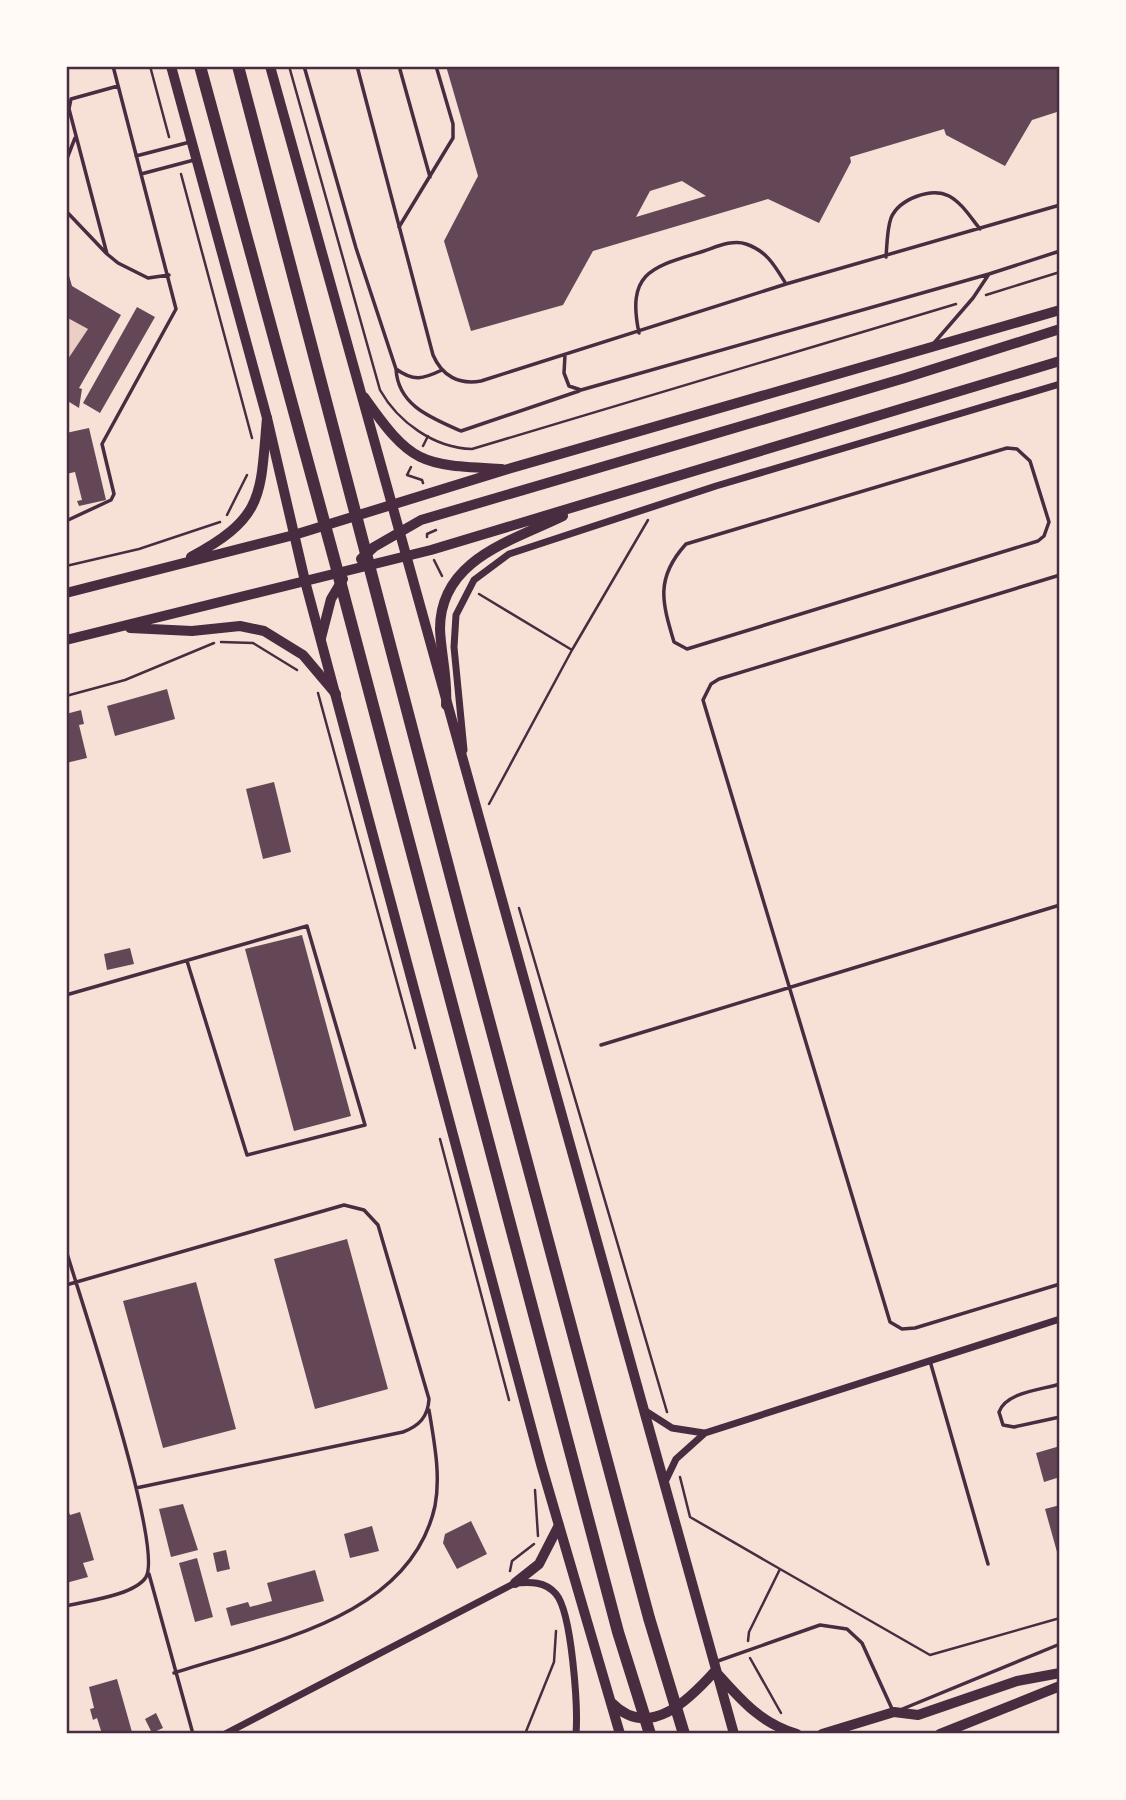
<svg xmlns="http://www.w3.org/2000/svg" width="1126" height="1800" font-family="Manrope,sans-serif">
<rect width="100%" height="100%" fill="#f7e1d7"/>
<!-- green -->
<path fill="#ebcfc5" d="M 67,317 L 88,329 L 67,362 Z"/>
<!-- building -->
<path fill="#644757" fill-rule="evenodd" d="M 446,66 L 1060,66 L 1060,111 L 1032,120 L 1005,166 L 946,135 L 944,129 L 850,157 L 851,162 L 819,223 L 768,199 L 593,251 L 563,305 L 471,331 L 444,241 L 478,176 ZM 682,181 L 706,196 L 636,217 L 650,191 Z
M 67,269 L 72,286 L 121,315 L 79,388 L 82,389 L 79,408 L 66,400 L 66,362 L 88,329 L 66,317 Z
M 137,307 L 155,317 L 100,413 L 83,403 Z
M 89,428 L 106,500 L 79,506 L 77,501 L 82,500 L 75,472 L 66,474 L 66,433 Z
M 167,689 L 175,719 L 115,736 L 107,706 Z
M 81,710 L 84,724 L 79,725 L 87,758 L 66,763 L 66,714 Z
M 274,782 L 291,852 L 263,859 L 246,789 Z
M 302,935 L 351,1116 L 294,1131 L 245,949 Z
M 130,948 L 134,964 L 107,970 L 104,954 Z
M 347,1239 L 388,1389 L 315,1409 L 274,1259 Z
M 196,1282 L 236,1429 L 163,1448 L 123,1301 Z
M 1060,1446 L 1060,1477 L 1044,1482 L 1036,1453 Z
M 183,1504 L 198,1550 L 171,1557 L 159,1509 Z
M 66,1505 L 70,1515 L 80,1512 L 94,1560 L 83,1563 L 88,1577 L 66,1583 Z
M 1060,1505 L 1060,1558 L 1059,1559 L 1045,1509 Z
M 471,1521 L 487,1554 L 457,1569 L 443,1543 L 445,1534 Z
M 372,1526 L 379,1551 L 350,1558 L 344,1534 Z
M 226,1550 L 230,1569 L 217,1572 L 213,1553 Z
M 197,1558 L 213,1617 L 195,1622 L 179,1563 Z
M 315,1570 L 324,1601 L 231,1626 L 226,1608 L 248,1602 L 250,1607 L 272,1601 L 267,1583 Z
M 117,1679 L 132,1732 L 102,1734 L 97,1718 L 93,1720 L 90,1709 L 94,1708 L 89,1687 Z
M 156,1713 L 163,1728 L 152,1733 L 145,1719 Z"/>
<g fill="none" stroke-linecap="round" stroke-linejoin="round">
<!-- path -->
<path stroke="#4a2c40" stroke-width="2.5" d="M 150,66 L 169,137
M 289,66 L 380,390 C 398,422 434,448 472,449 L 956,304
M 181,174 L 252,438
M 986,295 L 1060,272
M 423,446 L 428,436
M 411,467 L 407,475 L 422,480 L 423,483
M 227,515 L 247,475
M 427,537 L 427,534 L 436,530
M 434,560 L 442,576
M 66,566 L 139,549 L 220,522
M 479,594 L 572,650 L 489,804
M 221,642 L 253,643 L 297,670
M 572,650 L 648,520
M 318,693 L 415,1048
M 66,696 L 125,680 L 214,643
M 519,908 L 667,1412
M 440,1139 L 509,1400
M 680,1477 L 690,1517 L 780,1569 L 749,1632 L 748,1641
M 535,1490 L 538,1536
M 780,1569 L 930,1655 L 1060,1618
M 510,1571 L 512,1561 L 534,1544
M 750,1658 L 781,1713
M 525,1734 L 554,1662 L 556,1631"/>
<!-- service -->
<path stroke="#4a2c40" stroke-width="3.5" d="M 304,66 L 356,248 L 396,369 C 414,382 423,379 442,370
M 357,66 L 433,355 C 442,376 459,385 481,381 L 786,284 L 1060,205
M 399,66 L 430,177
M 118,86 L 71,99 L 69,109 L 107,254 L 118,263 L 148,278 L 169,275
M 136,156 L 190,142
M 66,161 L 75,138
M 141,174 L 194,160
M 66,211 L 106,253
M 399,227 L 453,138 L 453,124 L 436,66
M 886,257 C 887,245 887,229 891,218 C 899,199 931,187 949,196 C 962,203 971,218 980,229
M 639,333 C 626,271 653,267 704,251 C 716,247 733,239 746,244 C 767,251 775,266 786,284
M 934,343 L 973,298 L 989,274 L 1060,251
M 565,355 L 564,373 L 569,386 L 581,390 L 989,274
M 396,369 C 398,406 432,418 461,431 L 579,391
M 1007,448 L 1017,449 L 1030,461 L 1049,522 L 1044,536 L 1038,541 L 687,649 L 674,642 C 662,602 655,578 686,544 Z
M 66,521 L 111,500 L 114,494 L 102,444 L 176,309 L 113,66
M 1060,575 L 719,679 L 711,684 L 703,700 L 890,1322 L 902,1329 L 915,1328 L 1060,1284
M 66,995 L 307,926 L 365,1125 L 247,1155 L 187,961
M 601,1045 L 1060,905
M 66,1250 C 80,1298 164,1546 146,1577 C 135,1595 87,1601 66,1606
M 66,1285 L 344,1205 L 364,1210 L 378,1225 L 429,1399 C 428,1417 419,1426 403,1432 L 136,1488
M 930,1361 L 988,1564
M 1060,1384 C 1041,1390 1006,1392 999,1412 L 1003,1425 L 1014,1427 L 1060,1417
M 149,1574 L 193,1734
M 715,1662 L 820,1625 L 847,1629 L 862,1643 L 893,1711
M 174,1673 C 268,1642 410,1619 435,1506 C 441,1475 434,1441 429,1410
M 900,1710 L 1060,1644"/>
<!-- minor -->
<path stroke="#4a2c40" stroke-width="7" d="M 464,750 L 454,647 L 456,615 L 474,580 L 509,554 L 716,486 L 1060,384
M 647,1412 L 672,1428 L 704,1433
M 665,1482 L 676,1459 L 705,1433 L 1060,1319
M 225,1734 L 515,1583 C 530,1582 545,1581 556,1594 C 572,1613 578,1707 576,1734"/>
<!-- tertiary -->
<path stroke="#4a2c40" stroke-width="10" d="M 171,66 L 267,418 L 305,581 L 541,1464 L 620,1734
M 270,66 L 734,1734
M 515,1583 L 539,1564 L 559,1525
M 612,1703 C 649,1741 690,1699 715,1671 C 741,1700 760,1723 797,1734
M 822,1734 L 894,1712 L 918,1715 L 1017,1681 L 1060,1673
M 940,1734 L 1060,1686"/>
<!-- secondary -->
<path stroke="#4a2c40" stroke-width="10" d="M 364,397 C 412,465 420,465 502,469
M 191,557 C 265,517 260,496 267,418
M 361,559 L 374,547 L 421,520 L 905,378 L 1060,329
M 66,593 L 294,535 L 508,469 L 1060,310
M 130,628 L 192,631 L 240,626 L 264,631 L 303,655 L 336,694
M 321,638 L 331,599 L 343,579
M 66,640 L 431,550 L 1060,361
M 446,705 C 448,678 441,655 440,629 C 440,559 512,541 563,516"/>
<!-- trunk -->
<path stroke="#4a2c40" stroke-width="12" d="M 200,66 L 335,562 L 618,1632 L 650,1734
M 238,66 L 464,927 L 649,1618 L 684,1734"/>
</g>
<!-- border -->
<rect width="1126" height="1800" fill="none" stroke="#fffaf5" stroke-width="136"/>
<rect x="68" y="68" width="990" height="1664" fill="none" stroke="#4a2c40" stroke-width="2.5"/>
</svg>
